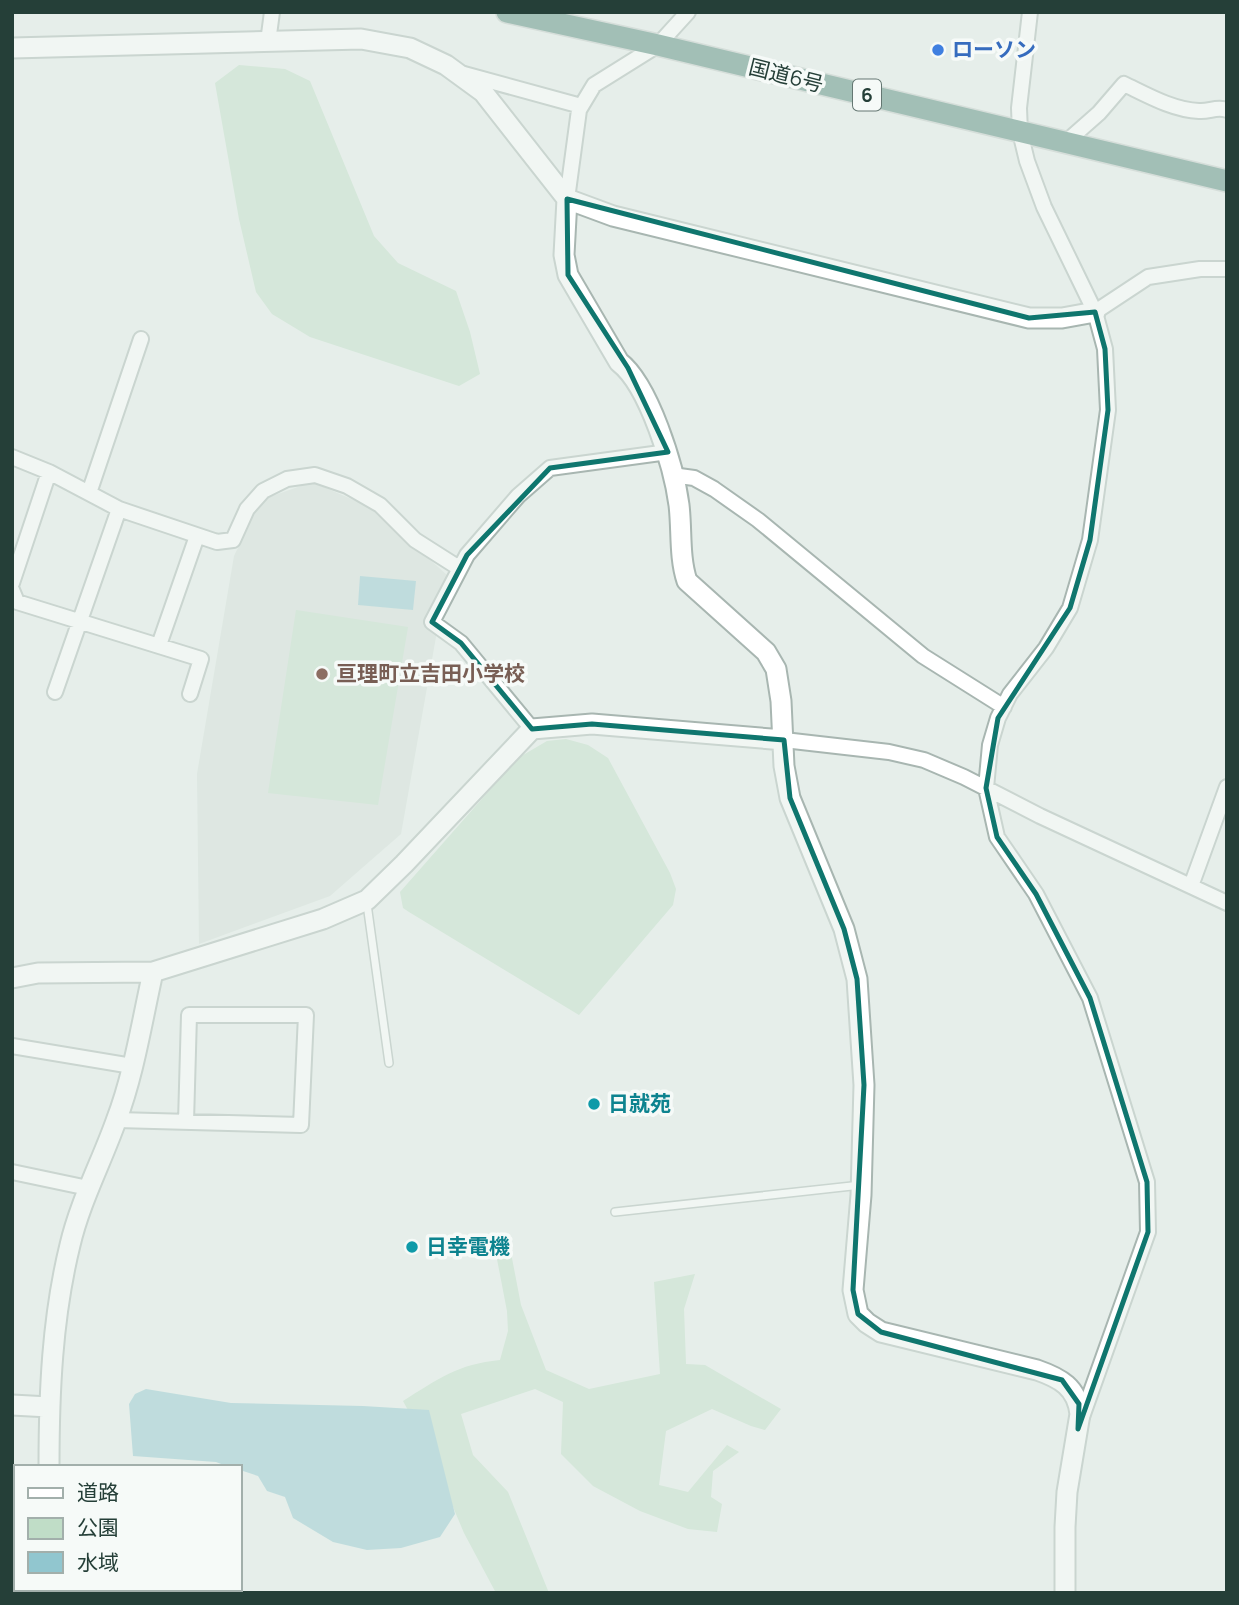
<svg xmlns="http://www.w3.org/2000/svg" width="1239" height="1605" font-family="Manrope,'Noto Sans JP',sans-serif">
<rect width="100%" height="100%" fill="#e6eeea"/>
<!-- built -->
<path fill="#d4ded9" d="M 312,482 L 372,508 L 447,575 L 401,834 L 330,896 L 199,944 L 197,774 L 234,556 L 261,500 Z"/>
<!-- green -->
<path fill="#c0ddc7" d="M 239,65 L 285,69 L 310,81 L 374,236 L 398,263 L 456,291 L 470,332 L 480,374 L 459,386 L 310,337 L 272,314 L 256,292 L 239,219 L 215,83 Z
M 296,610 L 408,627 L 378,805 L 268,793 Z
M 566,739 L 588,745 L 608,758 L 670,873 L 676,889 L 673,905 L 579,1015 L 409,912 L 403,908 L 400,892 L 518,758 L 547,741 Z
M 510,1248 L 521,1305 L 546,1370 L 589,1389 L 660,1374 L 654,1282 L 695,1274 L 684,1309 L 686,1364 L 705,1365 L 781,1409 L 765,1430 L 751,1426 L 712,1409 L 666,1431 L 659,1485 L 688,1492 L 727,1445 L 739,1452 L 713,1471 L 711,1497 L 722,1504 L 717,1532 L 688,1529 L 640,1511 L 593,1486 L 561,1454 L 563,1402 L 535,1389 L 461,1414 L 473,1455 L 508,1492 L 549,1593 L 496,1593 L 464,1533 L 427,1445 L 403,1401 C 438,1379 458,1364 500,1360 L 508,1331 L 507,1311 L 496,1254 Z"/>
<!-- water -->
<path fill="#91c6cf" d="M 360,576 L 416,581 L 413,610 L 358,605 Z
M 146,1389 L 231,1403 L 363,1406 L 429,1410 L 455,1514 L 440,1537 L 401,1548 L 367,1550 L 333,1542 L 293,1518 L 285,1497 L 267,1491 L 258,1476 L 240,1470 L 240,1467 L 229,1467 L 216,1462 L 133,1456 L 129,1404 L 135,1394 Z"/>
<g fill="none" stroke-linecap="round" stroke-linejoin="round">
<!-- service casing -->
<g stroke="#a8b6b1" stroke-width="10">
<path id="service" d="M 367,904 L 389,1063
M 615,1212 L 861,1185"/>
</g>
<!-- minor casing -->
<g stroke="#a8b6b1" stroke-width="18">
<path id="minor" d="M 1030,12 L 1019,108 L 1020,132 L 1027,161 L 1044,207 L 1095,312 L 1105,349 L 1108,410 L 1090,540 L 1070,608 L 1046,648 L 1010,694 L 998,718 L 990,745 L 986,788 L 997,837 L 1036,894 L 1090,998 L 1147,1182 L 1148,1232 L 1082,1417
M 268,42 L 272,12
M 464,74 L 581,106
M 1065,143 L 1099,113 L 1124,84 C 1147,95 1173,110 1199,111 C 1209,112 1217,106 1227,110
M 567,199 L 579,110 L 594,85 L 658,45 L 688,12
M 1095,312 L 1148,277 L 1200,269 L 1227,269
M 12,457 L 49,472 L 119,509 L 217,542 L 233,540 L 247,509 L 263,491 L 287,479 L 315,475 L 347,486 L 380,505 L 415,540 L 459,568
M 672,475 L 694,478 L 714,489 L 758,520 L 923,656 L 1004,707
M 89,493 L 141,339
M 12,583 L 49,472
M 12,590 L 17,602 L 201,659 L 190,694
M 159,645 L 197,536
M 55,692 L 119,509
M 532,729 L 461,643 L 432,622 L 467,555 L 518,496 L 550,468 L 668,452
M 784,740 L 889,752 L 924,760 L 964,777 L 1040,816 L 1227,903
M 1191,886 L 1227,787
M 12,1046 L 132,1066
M 117,1120 L 301,1125 L 306,1015 L 189,1015 L 186,1122
M 12,1172 L 88,1188"/>
</g>
<!-- tertiary casing -->
<g stroke="#a8b6b1" stroke-width="23">
<path id="tertiary" d="M 12,48 L 361,39 L 410,48 L 446,65 L 483,92 L 567,199 L 613,216 L 1029,318 L 1062,318 L 1095,312
M 567,199 L 564,255 L 568,275 L 619,362 C 649,385 674,467 679,505 C 682,530 679,557 687,581 L 766,652 L 776,669 L 781,701 L 784,766 L 790,798 L 844,929 L 857,979 L 864,1085 L 861,1195 L 853,1290 L 858,1314 L 867,1323 L 881,1332 L 1037,1370 C 1060,1378 1077,1387 1080,1414 L 1067,1492 L 1065,1527 L 1065,1593
M 12,978 L 38,973 L 153,972 L 323,919 L 367,900 L 404,864 L 532,729 L 592,724 L 784,740
M 12,1405 L 49,1407
M 49,1467 C 49,1393 52,1318 70,1245 C 80,1202 101,1163 116,1121 C 134,1074 142,1021 153,972
M 48,1593 L 48,1589"/>
</g>
<!-- trunk casing -->
<g stroke="#c2c9c7" stroke-width="24">
<path id="trunk" d="M 507,12 L 658,45 L 1227,181"/>
</g>
<!-- service -->
<use href="#service" stroke="#fff" stroke-width="7"/>
<!-- minor -->
<use href="#minor" stroke="#fff" stroke-width="14"/>
<!-- tertiary -->
<use href="#tertiary" stroke="#fff" stroke-width="19"/>
<!-- trunk -->
<use href="#trunk" stroke="#508678" stroke-width="21"/>
</g>
<!-- marked area -->
<path d="M0 0H1239V1605H0ZM 567,199 L 1029,318 L 1095,312 L 1105,349 L 1108,410 L 1090,540 L 1070,608 L 998,718 L 986,788 L 997,837 L 1036,894 L 1090,998 L 1147,1182 L 1148,1232 L 1078,1429 L 1079,1404 L 1062,1380 L 881,1332 L 858,1314 L 853,1290 L 864,1085 L 857,979 L 844,929 L 790,798 L 784,740 L 592,724 L 532,729 L 461,643 L 432,622 L 467,555 L 550,468 L 668,452 L 628,368 L 568,275 Z" fill="#e6eeea" fill-opacity=".55" fill-rule="evenodd"/>
<path fill="none" stroke="#0f766e" stroke-width="5" stroke-linejoin="round" d="M 567,199 L 1029,318 L 1095,312 L 1105,349 L 1108,410 L 1090,540 L 1070,608 L 998,718 L 986,788 L 997,837 L 1036,894 L 1090,998 L 1147,1182 L 1148,1232 L 1078,1429 L 1079,1404 L 1062,1380 L 881,1332 L 858,1314 L 853,1290 L 864,1085 L 857,979 L 844,929 L 790,798 L 784,740 L 592,724 L 532,729 L 461,643 L 432,622 L 467,555 L 550,468 L 668,452 L 628,368 L 568,275 Z"/>
<!-- markers -->
<circle fill="#3f7fe0" stroke="#f6faf8" stroke-width="2.5" cx="938" cy="50" r="7"/>
<circle fill="#8d6e63" stroke="#f6faf8" stroke-width="2.5" cx="322" cy="674" r="7"/>
<g fill="#0f9aa8" stroke="#f6faf8" stroke-width="2.5">
<circle cx="594" cy="1104" r="7"/>
<circle cx="412" cy="1247" r="7"/>
</g>
<g text-anchor="middle" stroke-width="7" stroke-linejoin="round" paint-order="stroke">
<!-- shield labels -->
<rect fill="#f6faf8" stroke="#647772" stroke-width="2" x="853" y="79.5" width="28" height="31" rx="5"/>
<g font-size="19" font-weight="bold" fill="#253f38">
<text x="867" y="102">6</text>
</g>
<!-- shop labels -->
<g font-size="21" font-weight="bold" fill="#366cbe" stroke="#f6faf8" text-anchor="start">
<text x="952" y="57">ローソン</text>
</g>
<!-- street labels -->
<g font-size="21" fill="#253f38" stroke="#f6faf8">
<text transform="translate(786 76) rotate(14)" y="7">国道6号</text>
</g>
<!-- education labels -->
<g font-size="21" font-weight="bold" fill="#785e54" stroke="#f6faf8" text-anchor="start">
<text x="336" y="681">亘理町立吉田小学校</text>
</g>
<!-- culture labels -->
<g font-size="21" font-weight="bold" fill="#0d838f" stroke="#f6faf8" text-anchor="start">
<text x="608" y="1111">日就苑</text>
<text x="426" y="1254">日幸電機</text>
</g>
</g>
<!-- border -->
<rect width="1239" height="1605" fill="none" stroke="#253f38" stroke-width="28"/>
<!-- legend -->
<rect x="14" y="1465" width="228" height="126" fill="#f6faf8" stroke="#a2afab" stroke-width="2"/>
<rect x="28" y="1488" width="35" height="10" fill="#ffffff" stroke="#a2afab" stroke-width="2"/>
<text x="77" y="1500" font-size="21" fill="#253f38">道路</text>
<rect x="28" y="1518" width="35" height="21" fill="#c0ddc7" stroke="#a2afab" stroke-width="2"/>
<text x="77" y="1535" font-size="21" fill="#253f38">公園</text>
<rect x="28" y="1552" width="35" height="21" fill="#91c6cf" stroke="#a2afab" stroke-width="2"/>
<text x="77" y="1570" font-size="21" fill="#253f38">水域</text>
</svg>
